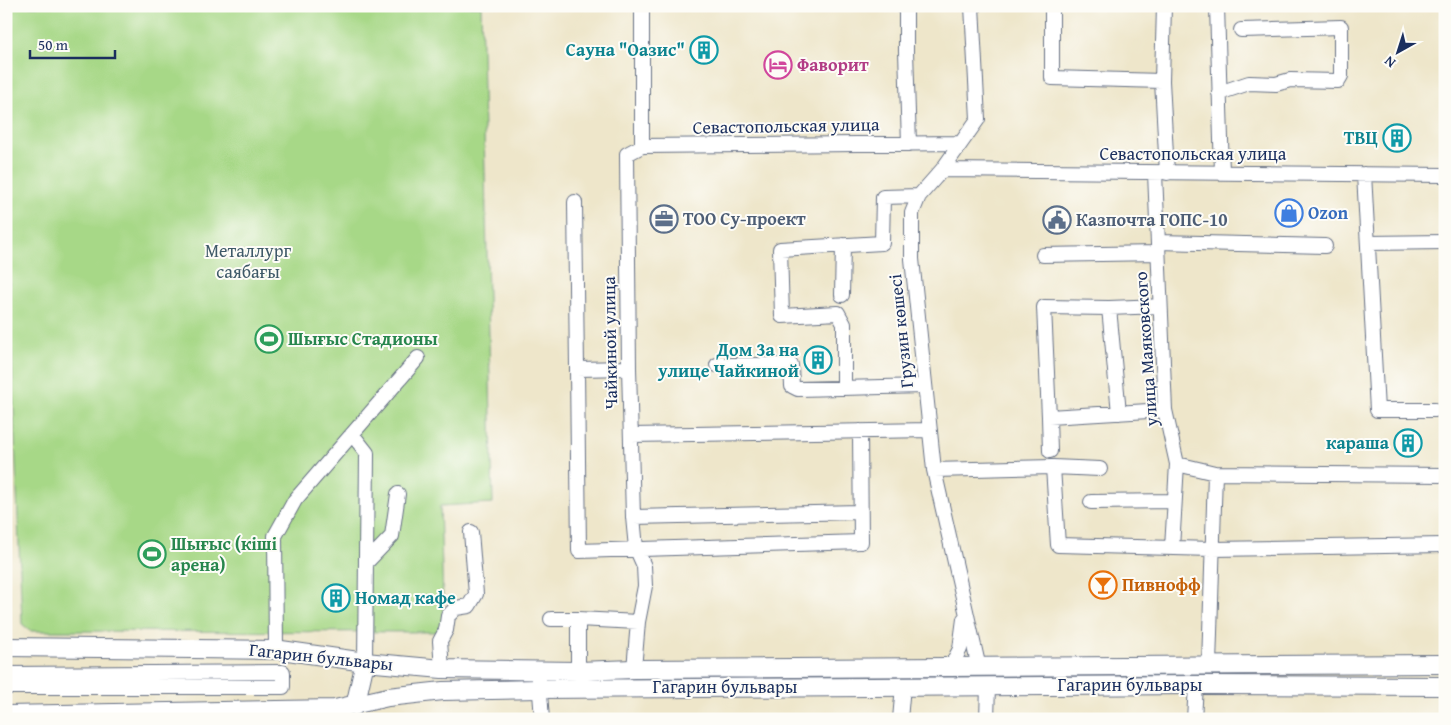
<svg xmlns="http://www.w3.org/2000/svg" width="1451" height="725" font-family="'Gentium Book Plus',serif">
<rect width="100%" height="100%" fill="#fdfcf7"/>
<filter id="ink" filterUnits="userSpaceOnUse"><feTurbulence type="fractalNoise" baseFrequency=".02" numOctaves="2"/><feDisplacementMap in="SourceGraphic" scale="10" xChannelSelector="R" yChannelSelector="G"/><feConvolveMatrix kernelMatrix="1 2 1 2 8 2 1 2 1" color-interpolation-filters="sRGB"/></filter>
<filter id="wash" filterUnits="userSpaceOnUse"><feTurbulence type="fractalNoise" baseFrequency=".0096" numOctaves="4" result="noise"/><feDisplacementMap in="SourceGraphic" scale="20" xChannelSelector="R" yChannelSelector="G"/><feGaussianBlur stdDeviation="1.12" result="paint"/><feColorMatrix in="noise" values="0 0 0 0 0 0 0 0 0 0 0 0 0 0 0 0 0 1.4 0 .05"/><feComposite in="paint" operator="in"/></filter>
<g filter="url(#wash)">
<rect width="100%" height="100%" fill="#eee6ca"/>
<!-- green -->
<path fill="#a7d887" stroke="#618472" d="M 6,6 L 481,6 L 493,503 L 440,506 L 444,632 L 31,631 L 22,624 L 6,201 Z"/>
</g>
<g filter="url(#ink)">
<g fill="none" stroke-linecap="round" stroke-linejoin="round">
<!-- minor casing -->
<g stroke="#656f84" stroke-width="16">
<path id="minor" d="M 906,6 L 906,51 L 909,144
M 972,6 L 978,119 L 942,170 L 919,196 L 912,213 L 912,259 L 934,470 L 979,668
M 1052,6 L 1052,78 L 1162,81 L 1167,173
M 1217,6 L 1222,173
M 1162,81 L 1164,6
M 1219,93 L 1249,83 L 1276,84 L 1290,80 L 1338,81 L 1341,76 L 1341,27 L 1241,30
M 642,146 L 642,6
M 942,170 L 1445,175
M 1155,173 L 1165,410 L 1177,464 L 1215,473 L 1445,475
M 1364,174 L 1377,410 L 1435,410
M 575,202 L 577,369
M 1158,242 L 1325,246
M 1368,243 L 1445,242
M 1043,255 L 1158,253
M 842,295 L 843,245
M 1160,306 L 1109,308 L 1044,307 L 1049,417 L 1165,410
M 1109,308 L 1119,413
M 717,365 L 791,365 L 792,386 L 798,389 L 925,386
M 629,368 L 577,369 L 579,551 L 861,542 L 860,431
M 844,388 L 844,324 L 838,313 L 782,316 L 780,249 L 882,243 L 883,197 L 919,196
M 1049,417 L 1050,451
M 352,434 L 367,453 L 365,662
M 631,435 L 930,430
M 1053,467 L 1100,469
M 934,470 L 1053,467 L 1058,545 L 1213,549 L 1445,545
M 1091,502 L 1174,501
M 633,517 L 860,512
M 1172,548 L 1177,464
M 366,563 L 392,536 L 398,494
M 551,619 L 578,619
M 276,650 L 275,536 L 295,500 L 418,358
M 1209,665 L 1215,473
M 950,668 L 960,649 L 964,619
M 442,669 L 440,641 L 446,630 L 448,616 L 456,608 L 469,606 L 476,594 L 471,532
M 634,669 L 638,622 L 645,586 L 644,566 L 636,548 L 633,517 L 629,368 L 627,154 L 642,146 L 960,143
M 578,671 L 578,619 L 638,622
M 6,674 L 283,672 L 283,687 L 6,687
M 539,680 L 542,719
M 900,719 L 903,686
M 987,719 L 988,686
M 1194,719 L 1196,685"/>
</g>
<!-- major casing -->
<g stroke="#656f84" stroke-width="20">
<path id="major" d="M 6,647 L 281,650 L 365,662 L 442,669 L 578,671 L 634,669 L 1445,664
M 355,706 L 365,662
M 6,715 L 335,709 L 388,697 L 443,691 L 540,689 L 1196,685 L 1445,686"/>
</g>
<!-- minor -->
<use href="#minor" stroke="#fff" stroke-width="14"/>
<!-- major -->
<use href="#major" stroke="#fff" stroke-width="18"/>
</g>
</g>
<!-- icons -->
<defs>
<g id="building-ring" transform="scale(1.4375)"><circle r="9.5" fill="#fdfcf7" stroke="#0f9aa8" stroke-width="1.5"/><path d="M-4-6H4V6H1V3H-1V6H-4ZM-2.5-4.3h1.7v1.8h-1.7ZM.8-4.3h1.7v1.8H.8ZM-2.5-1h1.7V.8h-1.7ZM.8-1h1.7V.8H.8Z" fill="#0f9aa8"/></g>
<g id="hotel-ring" transform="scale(1.4375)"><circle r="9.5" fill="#fdfcf7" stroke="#d1479c" stroke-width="1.5"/><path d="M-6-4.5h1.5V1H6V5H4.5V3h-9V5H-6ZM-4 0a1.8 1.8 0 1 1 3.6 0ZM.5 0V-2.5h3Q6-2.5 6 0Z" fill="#d1479c"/></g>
<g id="shop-ring" transform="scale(1.4375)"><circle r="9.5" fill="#fdfcf7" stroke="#3f7fe0" stroke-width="1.5"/><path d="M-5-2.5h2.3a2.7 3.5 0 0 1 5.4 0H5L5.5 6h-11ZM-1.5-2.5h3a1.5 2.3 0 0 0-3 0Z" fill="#3f7fe0"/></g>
<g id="office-ring" transform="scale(1.4375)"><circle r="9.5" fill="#fdfcf7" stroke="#5c6f8a" stroke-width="1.5"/><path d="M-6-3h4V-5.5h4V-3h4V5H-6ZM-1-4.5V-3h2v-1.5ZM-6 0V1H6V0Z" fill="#5c6f8a"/></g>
<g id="civic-ring" transform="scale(1.4375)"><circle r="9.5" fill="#fdfcf7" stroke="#5c6f8a" stroke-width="1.5"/><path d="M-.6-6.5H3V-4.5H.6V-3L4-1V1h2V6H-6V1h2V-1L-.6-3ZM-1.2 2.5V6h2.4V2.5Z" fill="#5c6f8a"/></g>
<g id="stadium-ring" transform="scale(1.4375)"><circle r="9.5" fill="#fdfcf7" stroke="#2e9e5b" stroke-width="1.5"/><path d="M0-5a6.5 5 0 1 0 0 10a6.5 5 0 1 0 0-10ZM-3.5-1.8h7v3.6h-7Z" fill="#2e9e5b"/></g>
<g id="bar-ring" transform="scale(1.4375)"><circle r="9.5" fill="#fdfcf7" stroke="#e8710a" stroke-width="1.5"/><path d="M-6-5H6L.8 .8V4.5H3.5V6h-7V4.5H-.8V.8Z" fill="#e8710a"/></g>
</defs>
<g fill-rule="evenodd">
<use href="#building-ring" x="704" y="50"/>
<use href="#hotel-ring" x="778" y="65"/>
<use href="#building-ring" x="1397" y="138"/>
<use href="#shop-ring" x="1289" y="213"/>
<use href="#office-ring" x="664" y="219"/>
<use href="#civic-ring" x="1057" y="220"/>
<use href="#stadium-ring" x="269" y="339"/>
<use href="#building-ring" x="818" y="360"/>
<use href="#building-ring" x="1408" y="443"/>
<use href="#stadium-ring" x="152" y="554"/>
<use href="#bar-ring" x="1103" y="585"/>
<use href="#building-ring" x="336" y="598"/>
</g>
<g text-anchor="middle" stroke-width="4" stroke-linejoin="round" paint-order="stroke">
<!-- culture labels -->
<g font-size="18" font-weight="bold" fill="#0d838f" stroke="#fdfcf7" text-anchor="end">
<text x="685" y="56">Сауна "Оазис"</text>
<text x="1378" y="144">ТВЦ</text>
<text x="799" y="356">Дом 3а на<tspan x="799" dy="21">улице Чайкиной</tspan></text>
<text x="1389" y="449">караша</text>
<text x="355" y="604" text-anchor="start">Номад кафе</text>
</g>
<!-- hotel labels -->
<g font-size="18" font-weight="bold" fill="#b23c85" stroke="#fdfcf7" text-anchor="start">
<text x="797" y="71">Фаворит</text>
</g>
<!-- street labels -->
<g font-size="18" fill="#1b2f5e" stroke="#fdfcf7">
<text transform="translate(786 126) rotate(-1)" y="6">Севастопольская улица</text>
<text x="1193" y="160">Севастопольская улица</text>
<text transform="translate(901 331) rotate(-96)" y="6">Грузин көшесі</text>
<text transform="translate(610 343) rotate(-91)" y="6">Чайкиной улица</text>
<text transform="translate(1146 349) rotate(-94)" y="6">улица Маяковского</text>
<text transform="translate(321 657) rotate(6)" y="6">Гагарин бульвары</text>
<text x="1130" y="691">Гагарин бульвары</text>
<text x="725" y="693">Гагарин бульвары</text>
</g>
<!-- shop labels -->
<g font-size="18" font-weight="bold" fill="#366cbe" stroke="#fdfcf7" text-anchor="start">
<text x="1308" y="219">Ozon</text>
</g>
<!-- service labels -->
<g font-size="18" font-weight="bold" fill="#4e5e75" stroke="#fdfcf7" text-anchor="start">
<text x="683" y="225">ТОО Су-проект</text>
<text x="1076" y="226">Казпочта ГОПС-10</text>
</g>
<!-- park labels -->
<g font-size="18" fill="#3e5968" stroke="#fdfcf7">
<text x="248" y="257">Металлург<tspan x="248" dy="21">саябағы</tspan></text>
</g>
<!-- leisure labels -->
<g font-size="18" font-weight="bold" fill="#27864d" stroke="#fdfcf7" text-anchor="start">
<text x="288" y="345">Шығыс Стадионы</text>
<text x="171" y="550">Шығыс (кіші<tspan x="171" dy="21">арена)</tspan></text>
</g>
<!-- food labels -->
<g font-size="18" font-weight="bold" fill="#c56008" stroke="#fdfcf7" text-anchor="start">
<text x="1122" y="591">Пивнофф</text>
</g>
</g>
<!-- margin -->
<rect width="1451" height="725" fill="none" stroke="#fdfcf7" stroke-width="25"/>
<!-- north arrow -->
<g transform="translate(1398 52) rotate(219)" stroke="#fdfcf7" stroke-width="4" paint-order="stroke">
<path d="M0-4L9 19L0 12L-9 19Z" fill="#1b2f5e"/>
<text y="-8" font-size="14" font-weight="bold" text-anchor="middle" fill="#1b2f5e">N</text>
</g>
<!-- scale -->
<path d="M30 50v8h85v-8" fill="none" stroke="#1b2f5e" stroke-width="2.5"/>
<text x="38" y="50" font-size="15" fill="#1b2f5e" stroke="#fdfcf7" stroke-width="4" paint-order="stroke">50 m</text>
</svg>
